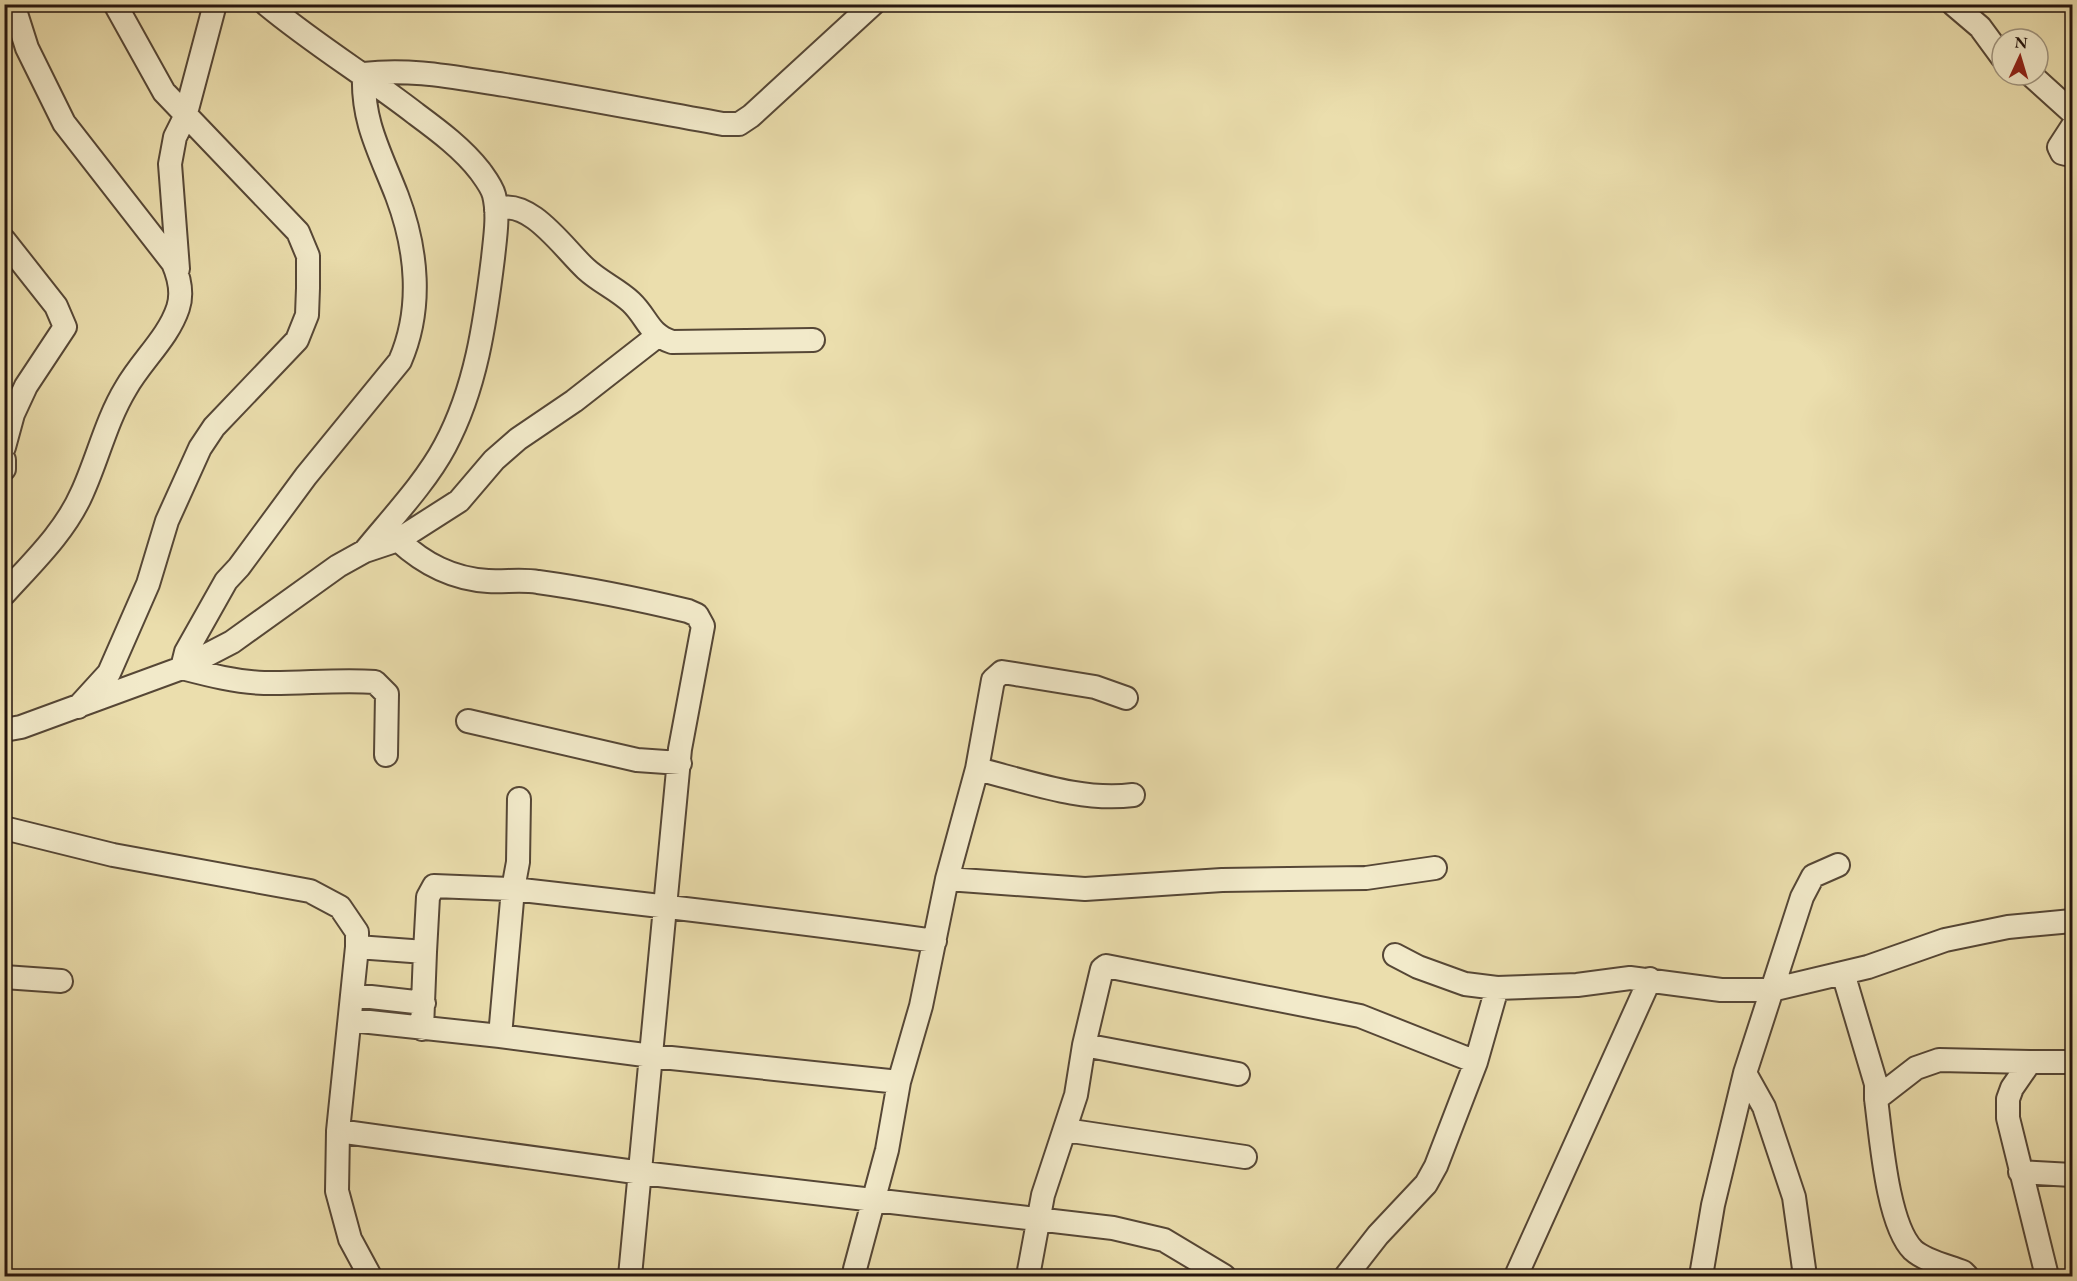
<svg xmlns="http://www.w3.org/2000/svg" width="2077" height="1281" font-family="'EB Garamond',serif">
<rect width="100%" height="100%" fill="#ebdead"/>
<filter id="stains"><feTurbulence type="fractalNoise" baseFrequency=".00333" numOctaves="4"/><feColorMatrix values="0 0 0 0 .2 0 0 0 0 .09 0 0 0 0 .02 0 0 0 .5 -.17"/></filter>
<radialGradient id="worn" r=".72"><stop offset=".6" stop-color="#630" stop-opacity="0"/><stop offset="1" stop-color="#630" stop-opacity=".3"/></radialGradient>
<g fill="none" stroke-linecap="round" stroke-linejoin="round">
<!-- minor casing -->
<g stroke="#564736" stroke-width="26">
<path id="minor" d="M 266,4 C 314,44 367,76 416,114 C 439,131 463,149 480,171 C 485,178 492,187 494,195 C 499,215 495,238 493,258 C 485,323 476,388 445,446 C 426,482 391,519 365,551
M 1953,4 L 1980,27 L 2002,57
M 2031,75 L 2072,112
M 2072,127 L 2059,147 L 2062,153 L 2066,154 L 2072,149
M 496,210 C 528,195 565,250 586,269 C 600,282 617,289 631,302 C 648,318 648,334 672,342 L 813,340
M 4,240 L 56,306 L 65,327 L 26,386 L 13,414 L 4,447
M 178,269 L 170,164 L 175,137 L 185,117 L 215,4
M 4,460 L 4,469
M 398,540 C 424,564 452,579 488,581 C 505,582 522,579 538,582 C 589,589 638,599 688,611 L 697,615 L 703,626 L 680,749 L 630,1276
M 4,594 C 32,563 65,532 82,493 C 98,458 106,421 126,388 C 142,360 168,338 178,308 C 183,293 179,277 173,263 L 64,123 L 27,48 L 13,4
M 78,707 L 109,673 L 148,584 L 167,521 L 200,448 L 214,427 L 297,340 L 307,315 L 308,288 L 308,256 L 298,232 L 164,92 L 115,4
M 468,721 L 637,760 L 680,763
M 4,730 L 21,727 L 182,668 L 232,642 L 338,566 L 365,551 L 398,540 L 459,501 L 494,460 L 518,439 L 574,401 L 656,337
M 386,755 L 387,694 L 375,682 C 338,679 301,684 264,683 C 236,682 209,675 182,668 L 186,652 L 226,581 L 239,567 L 306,476 L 400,361 C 423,308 417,249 397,196 C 380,152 362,122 364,74 C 412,68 457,78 505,85 C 578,97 650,111 723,124 L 739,124 L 751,116 L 873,4
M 977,769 C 1027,781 1081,802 1133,795
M 4,828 L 113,855 L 310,891 L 340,907 L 357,932 L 357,947 L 338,1131 L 337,1191 L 350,1239 L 370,1276
M 947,879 L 1085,889 L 1222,880 L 1366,878 L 1435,868
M 357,947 L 425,952 L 422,1029
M 425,952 L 428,897 L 434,886 L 513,889 L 518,862 L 519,799
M 1395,955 L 1418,967 L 1465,984 L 1497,988 L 1577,985 L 1630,978 L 1721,990 L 1771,990 L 1868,967 L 1945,940 L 2008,927 L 2072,921
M 1843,973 L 1876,1084 L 1876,1099
M 4,977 L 61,981
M 353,995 L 424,1003
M 351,1020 L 500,1036 L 652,1056 L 899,1082
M 500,1036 L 513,889 C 654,905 795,921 935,941
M 1084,1045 L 1238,1074
M 1745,1073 L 1764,1107 L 1794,1197 L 1805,1276
M 1065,1130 L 1245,1157
M 338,1131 L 642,1173 L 1113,1228 L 1164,1240 L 1224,1276
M 2020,1172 L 2072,1175
M 855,1269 L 887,1150 L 899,1082 L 921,1006 L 947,879 L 977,769 L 993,680 L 1002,672 L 1015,674 L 1095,687 L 1126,698
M 1028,1276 L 1043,1195 L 1076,1095 L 1084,1045 L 1102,969 L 1106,966 L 1360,1016 L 1476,1062
M 1346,1276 L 1378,1235 L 1426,1184 L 1436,1166 L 1476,1062 L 1497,988
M 1516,1276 L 1650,979
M 1701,1276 L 1713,1205 L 1745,1073 L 1802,897 L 1813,876 L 1838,865
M 1967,1276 L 1963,1272 C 1948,1266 1925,1261 1913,1250 C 1887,1224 1881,1136 1876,1099 L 1916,1068 L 1939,1060 L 2030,1062
M 2047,1276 L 2008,1118 L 2008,1099 L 2012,1088 L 2030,1062 L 2072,1062"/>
</g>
<!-- minor -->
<use href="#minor" stroke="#f2eaca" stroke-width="22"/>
</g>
<!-- margin -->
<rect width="2077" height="1281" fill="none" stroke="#ebdead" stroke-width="24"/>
<rect x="6" y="6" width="2065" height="1269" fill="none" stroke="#25150e" stroke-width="3"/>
<rect x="12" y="12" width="2053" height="1257" fill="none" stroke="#25150e" stroke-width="1.5"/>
<!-- north arrow -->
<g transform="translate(2020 57) rotate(4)"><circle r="28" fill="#f2eaca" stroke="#a0957f" stroke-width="1.5"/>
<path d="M0-4.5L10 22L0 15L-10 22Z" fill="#8f2418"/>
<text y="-9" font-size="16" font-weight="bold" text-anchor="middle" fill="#25150e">N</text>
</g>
<rect width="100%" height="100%" filter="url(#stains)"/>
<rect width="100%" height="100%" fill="url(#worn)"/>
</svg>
